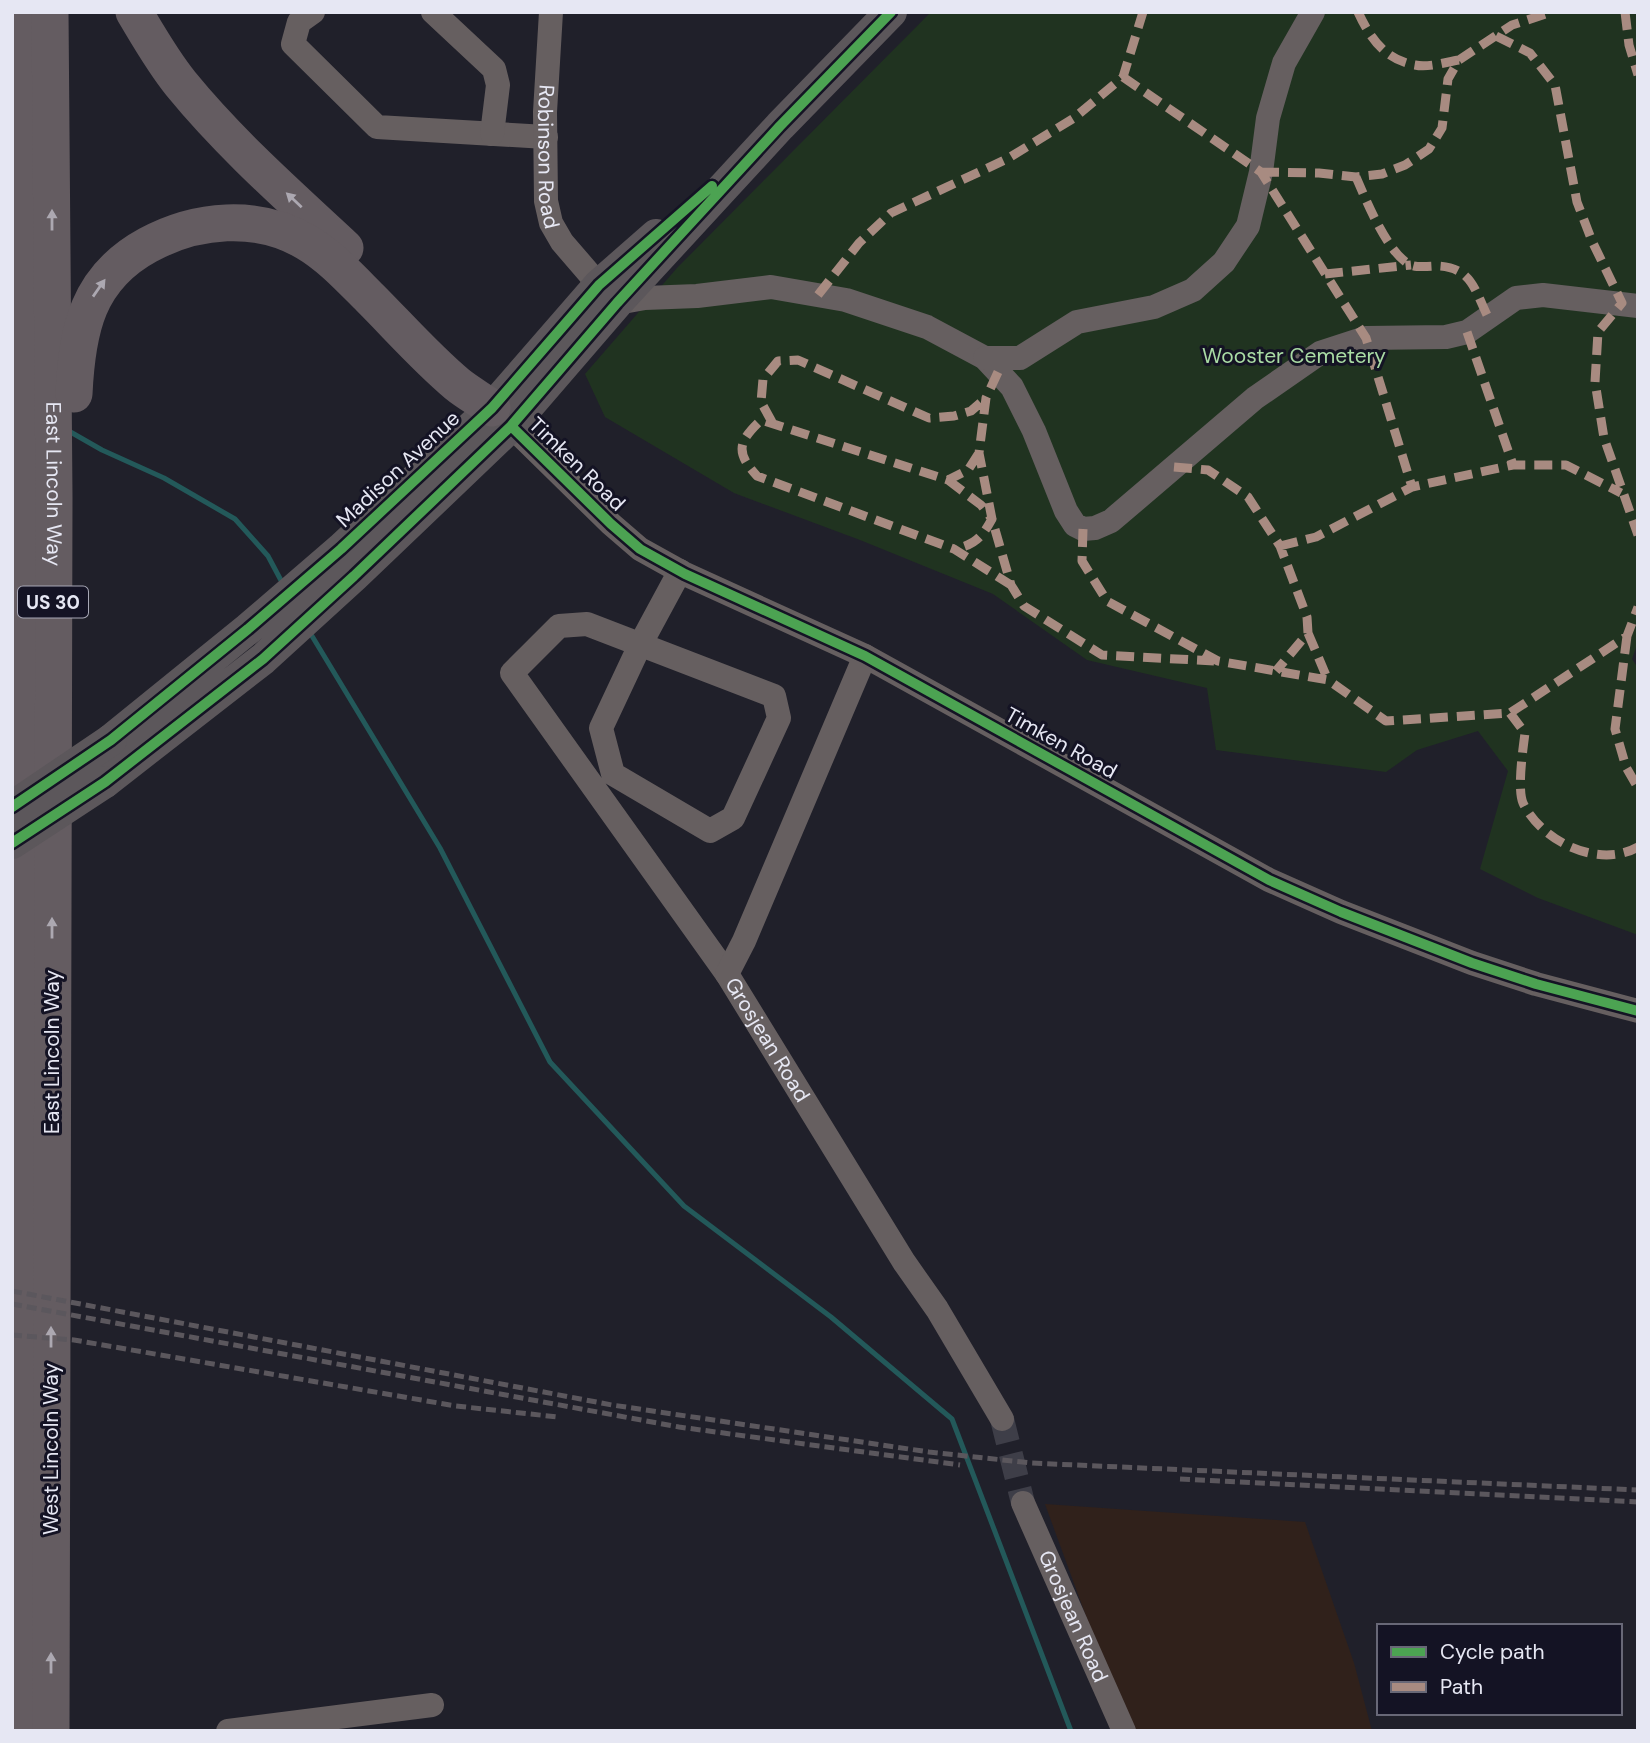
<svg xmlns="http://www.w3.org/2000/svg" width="1650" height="1743" font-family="'DM Sans',sans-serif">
<rect width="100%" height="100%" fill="#20202a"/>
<!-- industrial -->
<path fill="#30211b" d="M 1045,1504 L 1305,1522 L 1354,1663 L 1372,1731 L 1128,1731 Z"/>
<!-- green -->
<path fill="#203320" d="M 931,12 L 1638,12 L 1638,642 L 1632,659 L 1638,668 L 1638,935 L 1538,898 L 1480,869 L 1508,771 L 1478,731 L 1417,750 L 1386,772 L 1216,750 L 1207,688 L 1087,660 L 993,594 L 860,540 L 734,493 L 605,417 L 585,374 L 677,268 Z"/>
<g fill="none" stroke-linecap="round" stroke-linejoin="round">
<!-- stream -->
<path stroke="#23595a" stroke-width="5" d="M 67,430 L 102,450 L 164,478 L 235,519 L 268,556 L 284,586
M 309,631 L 440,848 L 550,1062 L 684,1206 L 831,1317 L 952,1419 L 1071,1731"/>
<!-- minor-tunnel -->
<path stroke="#3e3e48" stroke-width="24" stroke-dasharray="24 12" stroke-linecap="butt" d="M 1002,1419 L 1023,1503"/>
<!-- minor -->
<g stroke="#665f60" stroke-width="24">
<path d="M 313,12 L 299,22 L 293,44 L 377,127 L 546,137"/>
<path d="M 433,12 L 494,69 L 498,85 L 492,134"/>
<path id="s1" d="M 551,12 L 545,112 L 546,201 L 551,223 L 562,242 L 599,285"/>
<path d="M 617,303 L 645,298 L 697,296 L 771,287 L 846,300 L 927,327 L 985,358 L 1012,387 L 1034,431 L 1066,511 L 1075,525 L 1083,529 L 1095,528 L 1111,521 L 1255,398 L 1320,353 L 1366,338 L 1446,337 L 1467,332 L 1516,298 L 1543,295 L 1638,306"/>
<path d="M 985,358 L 1020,358 L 1077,322 L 1154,307 L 1193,290 L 1224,262 L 1248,226 L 1261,172 L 1268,118 L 1284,63 L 1313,12"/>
<path d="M 511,426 L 611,524 L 640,549 L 685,574 L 865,656 L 1269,880 L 1341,912 L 1472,963 L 1536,984 L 1638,1011"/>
<path id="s2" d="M 680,571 L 640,645 L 601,728 L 613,774 L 710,831 L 733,818 L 779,718 L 774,696 L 587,624 L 559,626 L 512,673 L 727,974 L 904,1262 L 937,1309 L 1002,1419"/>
<path d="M 727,974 L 744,941 L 865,656"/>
<path id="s3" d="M 1023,1503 L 1124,1731"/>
<path d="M 228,1731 L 432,1705"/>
</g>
<!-- major -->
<path stroke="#5c575b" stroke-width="32" d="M 111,740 L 248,629 L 341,549 L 492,408 L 599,285 L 656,235
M 105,782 L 263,659 L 354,576 L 511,426 L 617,303 L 780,126 L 891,12"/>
<!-- highway -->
<g stroke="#645c61" stroke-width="37">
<path d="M 18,12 L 22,479 L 19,1731"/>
<path id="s4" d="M 50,12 L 54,497 L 51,1731"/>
<path d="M 134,12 C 149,37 163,62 181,84 C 230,144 289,196 345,248"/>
<path d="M 74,394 C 77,330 87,278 148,245 C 196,219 257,213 306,242 C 330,256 350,278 370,298 C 398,326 426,358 457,384 C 468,393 481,400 492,408"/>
</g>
<!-- rail -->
<path stroke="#5b575d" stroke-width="5" stroke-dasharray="10 5" stroke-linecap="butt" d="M 12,1291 L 612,1405 L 929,1452 L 1031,1463 L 1638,1490
M 12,1304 L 679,1427 L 960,1465
M 12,1335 L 74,1340 L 456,1406 L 558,1417
M 1180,1479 L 1638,1502"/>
<!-- major-bridge -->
<path stroke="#5c575b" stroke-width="32" d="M 12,807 L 111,740
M 12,843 L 105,782"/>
<!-- quiet -->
<path stroke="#a88b81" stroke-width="9" stroke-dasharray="18 9" stroke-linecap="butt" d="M 1358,12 C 1370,38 1385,60 1415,65 C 1428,68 1446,62 1459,60
M 1625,12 L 1629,45 L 1638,75
M 1496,36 L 1530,53 L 1555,85 L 1577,202 L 1592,241 L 1622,303 L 1598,332 L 1595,382 L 1604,438 L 1638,535
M 1123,77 L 1261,172 L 1366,338 L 1412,487
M 1261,172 L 1319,173 L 1356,177 L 1382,174 L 1405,165 L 1429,149 L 1442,128 L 1448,79 L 1459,60 L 1512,25 L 1552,12
M 1356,177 C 1366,200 1388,255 1411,265 C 1418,268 1431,266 1439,266 C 1472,268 1475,291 1488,317
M 1325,274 L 1411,265
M 818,295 L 859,243 L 891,213 L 1007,159 L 1074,118 L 1123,77 L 1143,12
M 1467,332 L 1513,465
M 998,372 L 986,398 L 979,453 L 992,519 L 1011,585 L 1024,606 L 1102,655 L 1214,661
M 772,422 L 761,402 L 763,379 L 778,361 L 798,360 L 929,418 L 954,416 L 971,411 L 986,398
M 979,453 L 968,470 L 948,480 L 761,420 C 738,442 735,452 757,476 L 954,549 L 1011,585
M 1174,467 L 1208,470 L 1248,497 L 1280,546 L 1307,617 L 1308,633 L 1276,671
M 948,480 L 981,505 L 992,519 C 982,537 975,545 954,549
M 1083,529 L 1082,561 L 1107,601 L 1218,661 L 1328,680 L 1386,721 L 1510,713 L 1627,636 L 1638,607
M 1280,546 L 1316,537 L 1412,487 L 1513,465 L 1566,465 L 1621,493
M 1308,633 L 1328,680
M 1627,636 L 1615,729 L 1626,767 L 1638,788
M 1510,713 L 1525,733 C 1523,749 1517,789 1523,803 C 1542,842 1599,869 1638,847"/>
<!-- cycleway casing -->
<g stroke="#141324" stroke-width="15">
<path id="cycleway" d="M 511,426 L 611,524 L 640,549 L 685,574 L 865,656 L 1269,880 L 1341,912 L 1472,963 L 1536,984 L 1638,1011
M 12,807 L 111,740 L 248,629 L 341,549 L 492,408 L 599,285 L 712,186
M 12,843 L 105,782 L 263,659 L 354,576 L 511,426 L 617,303 L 780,126 L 891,12"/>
</g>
<!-- cycleway -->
<use href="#cycleway" stroke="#4ca352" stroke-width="10"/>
</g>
<!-- one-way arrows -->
<defs><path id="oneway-solid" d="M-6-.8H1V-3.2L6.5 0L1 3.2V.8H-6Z" transform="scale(1.75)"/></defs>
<g fill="#aca8b1">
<use href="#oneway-solid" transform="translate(294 200) rotate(-137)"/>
<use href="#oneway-solid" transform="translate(52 220) rotate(-90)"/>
<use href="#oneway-solid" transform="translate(99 288) rotate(-55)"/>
<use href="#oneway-solid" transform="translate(52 928) rotate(-90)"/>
<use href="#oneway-solid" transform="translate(51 1337) rotate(-90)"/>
<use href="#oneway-solid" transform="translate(51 1663) rotate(-90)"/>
</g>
<g text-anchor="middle" stroke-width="6" stroke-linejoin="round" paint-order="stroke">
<!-- shield labels -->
<rect fill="#141324" stroke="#a7a7b5" stroke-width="2" x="18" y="586.5" width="70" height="31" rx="5"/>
<g font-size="19" font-weight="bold" fill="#e6e7f3">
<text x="53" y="609">US 30</text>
</g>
<!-- street labels -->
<g font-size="21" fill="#e6e7f3" stroke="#141324">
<text dy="7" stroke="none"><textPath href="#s1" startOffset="145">Robinson Road</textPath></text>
<text transform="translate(577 464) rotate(44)" y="7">Timken Road</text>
<text transform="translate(398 469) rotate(-43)" y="7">Madison Avenue</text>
<text dy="7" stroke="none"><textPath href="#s4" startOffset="472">East Lincoln Way</textPath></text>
<text transform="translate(1061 743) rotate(29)" y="7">Timken Road</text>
<text dy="7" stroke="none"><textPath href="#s2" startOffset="1237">Grosjean Road</textPath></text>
<text transform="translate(52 1052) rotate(-90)" y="7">East Lincoln Way</text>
<text transform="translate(51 1449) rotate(-90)" y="7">West Lincoln Way</text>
<text dy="7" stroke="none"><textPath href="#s3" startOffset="124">Grosjean Road</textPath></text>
</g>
<!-- park labels -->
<g font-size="21" fill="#a9dba4" stroke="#141324">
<text x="1294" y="363">Wooster Cemetery</text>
</g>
</g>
<!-- border -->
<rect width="1650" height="1743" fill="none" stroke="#e6e7f3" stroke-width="28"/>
<!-- legend -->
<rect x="1377" y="1624" width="245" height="91" fill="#141324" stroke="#686877" stroke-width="2"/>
<rect x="1391" y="1647" width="35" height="10" fill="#4ca352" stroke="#686877" stroke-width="2"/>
<text x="1440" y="1659" font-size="21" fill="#e6e7f3">Cycle path</text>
<rect x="1391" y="1682" width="35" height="10" fill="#a88b81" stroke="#686877" stroke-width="2"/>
<text x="1440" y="1694" font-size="21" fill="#e6e7f3">Path</text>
</svg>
